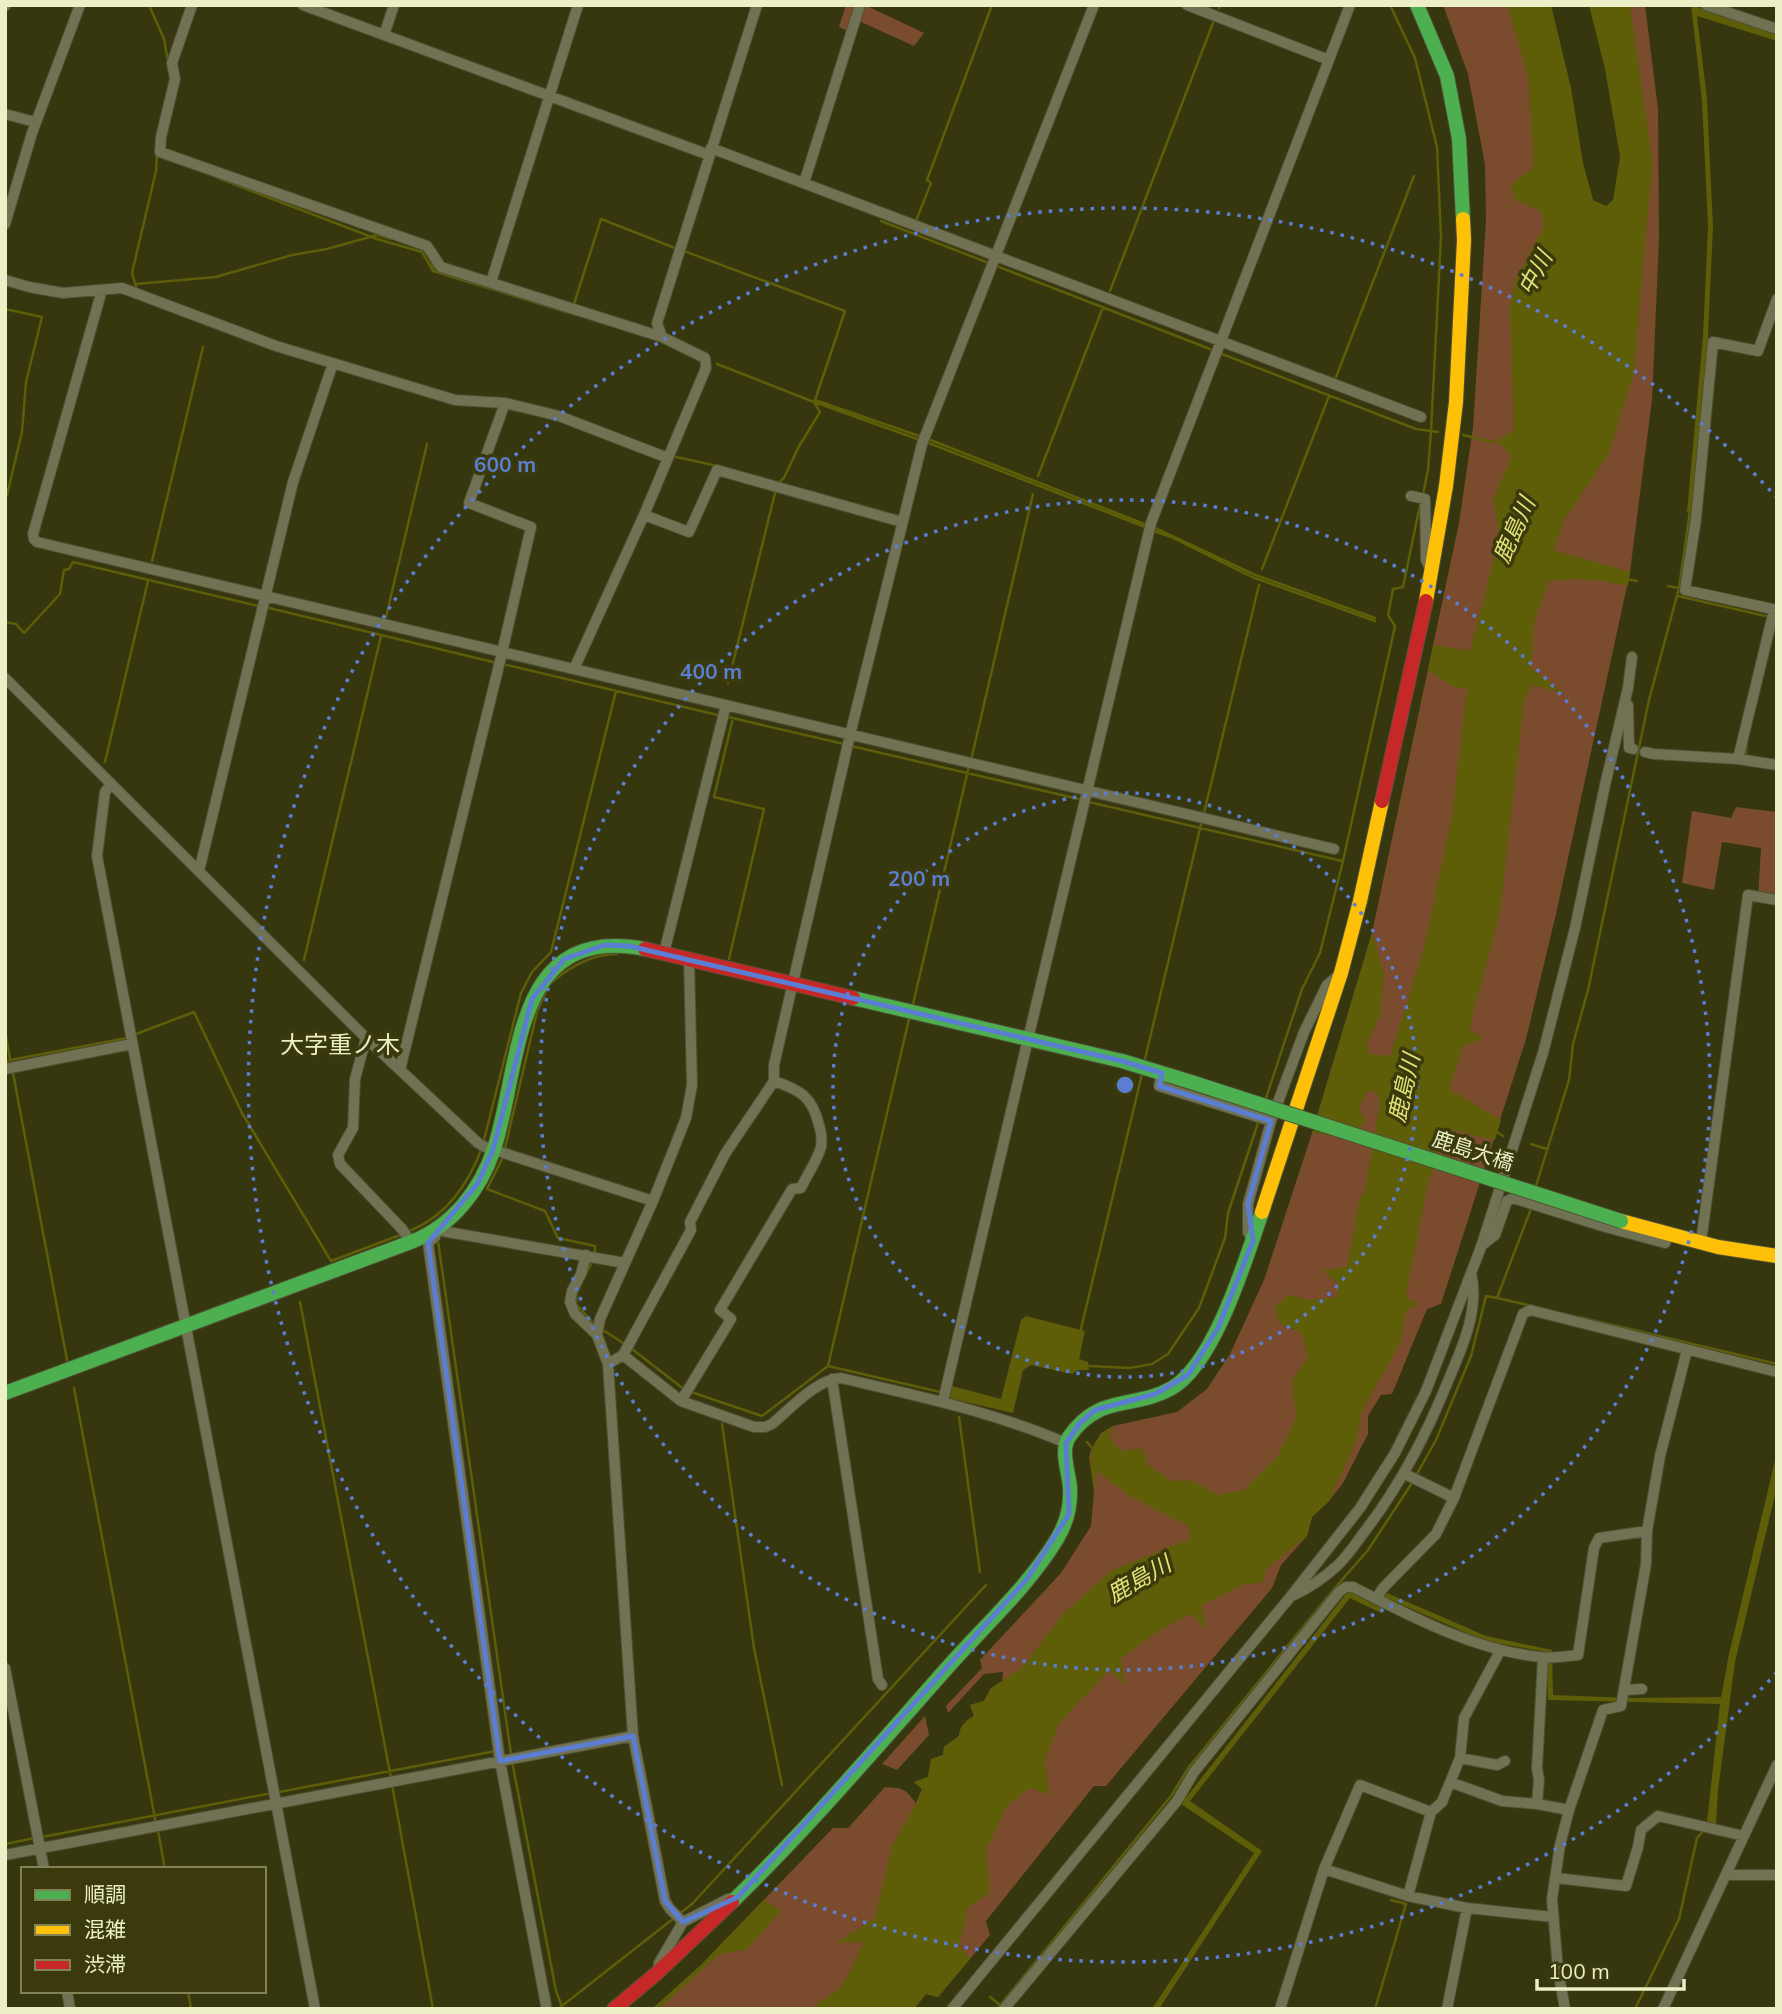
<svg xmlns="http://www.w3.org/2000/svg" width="1782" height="2014" font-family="Mulish,'Noto Sans JP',sans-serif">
<rect width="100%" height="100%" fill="#36360f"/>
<!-- green -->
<path fill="#7a4c2d" d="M 846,5 L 865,5 L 924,33 L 914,46 L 859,21 L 854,34 L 839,27 Z
M 1443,5 L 1531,5 L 1563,181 L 1477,798 L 1317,1432 L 1205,1549 L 1105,1602 L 857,2009 L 652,2009 L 701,1965 L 833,1828 L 848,1828 L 885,1787 C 904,1788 905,1789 916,1803 L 922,1789 L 914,1782 L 928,1777 L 931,1759 L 943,1755 L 944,1747 L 959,1736 C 960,1726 965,1721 974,1716 L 970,1705 L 984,1701 L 991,1688 L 1002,1682 L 1003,1672 L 984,1674 L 948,1713 L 946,1706 L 982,1668 L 980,1660 L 1061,1573 L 1091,1526 L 1094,1491 L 1089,1457 L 1091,1450 L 1101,1433 L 1113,1426 L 1177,1412 L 1207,1389 L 1230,1354 L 1264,1280 L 1312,1133 L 1372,933 L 1459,523 L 1473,428 L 1486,220 L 1485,165 L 1468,74 Z
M 1618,5 L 1645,5 L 1658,109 L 1659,240 L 1652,400 L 1630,572 L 1556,914 L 1526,1039 L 1441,1304 L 1427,1309 L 1392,1394 L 1381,1395 L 1368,1416 L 1368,1434 L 1343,1483 L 1329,1501 L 1312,1517 L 1307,1536 L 1281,1565 L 1272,1588 L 1106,1786 L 1094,1786 L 986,1921 L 990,1935 L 938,1997 L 926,1994 L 914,2009 L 889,2009 L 1045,1701 L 1287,1545 L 1516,681 L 1649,169 Z
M 1736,807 L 1777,812 L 1777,903 L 1758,899 L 1761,848 L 1722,842 L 1714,890 L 1682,883 L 1692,811 L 1731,818 Z
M 925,1716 L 929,1735 L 897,1770 L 882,1764 Z"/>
<!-- water -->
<path fill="#5e5e09" d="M 1507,5 L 1551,5 L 1571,88 L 1583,163 L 1593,200 L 1606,206 L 1613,200 L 1620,157 L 1605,69 L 1589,5 L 1630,5 L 1653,165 L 1647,221 L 1634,373 L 1609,453 L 1565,519 L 1554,550 L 1630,572 L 1628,586 C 1603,580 1573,576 1548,582 L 1534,624 L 1531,668 L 1564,693 L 1532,685 L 1524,703 L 1500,913 L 1469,1029 L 1483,1039 L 1464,1045 L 1449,1089 L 1501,1120 L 1495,1140 L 1444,1128 L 1425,1197 L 1406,1297 L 1418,1304 L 1406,1311 L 1401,1342 L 1361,1413 L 1357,1439 L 1329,1501 L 1312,1517 L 1307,1536 L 1266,1569 L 1263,1582 L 1242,1585 L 1202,1605 L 1205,1628 L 1190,1614 L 1155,1633 L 1121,1659 L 1125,1686 L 1110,1670 L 1060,1722 L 1045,1759 L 1049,1794 L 1029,1788 L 1006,1807 L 986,1850 L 990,1893 L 968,1907 L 959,1946 L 970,1959 L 938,1997 L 926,1994 L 914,2009 L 810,2009 L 842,1987 L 864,1942 L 836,1943 L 875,1918 L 892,1845 L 916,1804 L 922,1789 L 914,1782 L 928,1777 L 931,1759 L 943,1755 L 944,1747 L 959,1736 C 960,1726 965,1721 974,1716 L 970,1705 L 984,1701 L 991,1688 L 1022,1668 L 1062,1615 L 1112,1570 L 1190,1539 L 1188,1526 L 1130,1496 L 1097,1471 L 1094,1491 C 1090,1461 1084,1444 1113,1426 L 1109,1438 L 1122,1451 L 1142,1448 L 1147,1464 L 1172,1481 L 1191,1480 L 1218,1495 L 1244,1490 L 1278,1456 L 1296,1418 L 1292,1381 L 1308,1356 L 1302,1334 L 1279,1323 L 1275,1307 L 1288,1295 L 1310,1300 L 1337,1297 L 1339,1284 L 1322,1270 L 1347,1267 L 1359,1202 L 1365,1189 L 1380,1103 L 1376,1091 L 1366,1092 L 1359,1108 L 1365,1122 L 1349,1137 L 1312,1133 L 1372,933 L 1384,973 L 1380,1016 L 1367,1043 L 1369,1054 L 1390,1056 L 1424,949 L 1452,815 L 1467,688 L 1454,687 L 1428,670 L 1433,645 L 1470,651 L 1500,536 L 1493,500 L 1512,456 L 1497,441 L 1514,431 L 1510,309 L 1515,281 L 1544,226 L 1541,211 L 1515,200 L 1511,184 L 1534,168 L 1528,76 Z
M 1691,5 L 1777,33 L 1777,41 L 1697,16 L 1707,99 L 1713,227 L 1708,337 L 1692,513 L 1687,512 L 1703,336 L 1708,226 L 1702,101 Z
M 1026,1316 L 1085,1331 L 1079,1359 L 1088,1362 L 1089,1370 L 1078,1370 L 1072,1374 L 1031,1365 L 1023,1370 L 1013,1413 L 949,1398 L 952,1386 L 1001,1399 L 1021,1320 Z
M 1777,1452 L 1777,1487 L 1735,1662 L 1718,1790 L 1716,1824 L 1707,1822 L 1720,1704 L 1548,1700 L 1547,1652 L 1485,1641 L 1389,1599 L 1381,1613 L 1350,1598 L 1190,1801 L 1262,1851 L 1159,2009 L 1152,2009 L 1254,1853 L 1181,1804 L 1346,1594 L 1351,1592 L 1379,1607 L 1387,1593 L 1486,1636 L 1552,1650 L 1553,1695 L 1629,1698 L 1721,1697 L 1729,1654 Z
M 764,1900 L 781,1911 L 747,1949 L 719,1954 L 659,2009 L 652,2009 L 701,1965 Z"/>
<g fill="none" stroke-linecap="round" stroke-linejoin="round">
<!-- stream -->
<path stroke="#5e5e09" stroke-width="2.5" d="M 149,5 L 164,39 L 168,61
M 1390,5 L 1415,58 L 1437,147 L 1441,237 L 1431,431 L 1428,470 L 1423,495
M 1219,8 L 1220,5
M 218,178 L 377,239 L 422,252 L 433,271 L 576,315
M 881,221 L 986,262
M 916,221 L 931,183 L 927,180 L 992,5
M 684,251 L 845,311 L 815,400 L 922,437
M 430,259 L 434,268 L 438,269
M 999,267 L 1210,349
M 136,284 L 216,277 L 292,255 L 327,249 L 377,235 L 392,239
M 137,290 L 132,273 L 156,171 L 157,154
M 1110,291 L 1213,23
M 574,304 L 601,219 L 675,248
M 5,309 L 42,317 L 26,382 L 22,432 L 7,495
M 1222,354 L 1416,429 L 1438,432
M 717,364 L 814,402 L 920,440
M 1336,377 L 1414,176
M 1463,435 L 1501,444
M 928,439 L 1147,525
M 926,442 L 1145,527
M 676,457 L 718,466
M 1038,476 L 1103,307
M 778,483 L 784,478 L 798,448 L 820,412 L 814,402
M 1153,527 L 1253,574 L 1375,618
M 1151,530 L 1171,537 L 1252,577 L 1375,621
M 152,561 L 203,347
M 1262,569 L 1329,396
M 1626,579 L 1637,581
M 1668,586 L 1679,588
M 1678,596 L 1770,617
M 265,607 L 497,663
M 386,617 L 427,444
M 5,622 L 16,624 L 24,633 L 60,594 L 64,570 L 69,569 L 73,562 L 258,606
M 503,664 L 722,716
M 728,683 L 775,493
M 728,717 L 844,744
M 851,746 L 1083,800
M 1746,753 L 1747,743
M 971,760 L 1033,494
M 105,762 L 148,581
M 1089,802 L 1342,861
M 1204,813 L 1259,585
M 729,959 L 764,809 L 714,797 L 733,718
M 304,960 L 381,636
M 552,982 C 571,966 592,954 617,954
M 913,1004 L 969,766
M 5,1031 L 10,1059
M 136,1034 L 194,1012 L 242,1113 L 331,1261 L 403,1234
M 1145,1059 L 1202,820
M 5,1061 L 127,1038
M 13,1073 L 67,1360
M 1265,1101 L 1302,989 L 1320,953 L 1343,861 L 1395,626 L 1388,615 L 1393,589 L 1403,587 L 1420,505
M 1494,1130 L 1503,1136
M 483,1144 L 521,993 L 532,972 L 551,952 L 616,691
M 1531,1144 L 1547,1149
M 505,1148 L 537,1012 L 548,987
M 503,1157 L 487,1189 L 545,1211 L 558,1238 L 595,1246 L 595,1251
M 1535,1189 L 1569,1080 L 1573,1044 L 1588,990 L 1649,700 L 1679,588 L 1690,511
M 409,1231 C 445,1217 468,1185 481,1150
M 438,1241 L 511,1754
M 585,1276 L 593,1260
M 582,1282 L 577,1293 L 576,1304 L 594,1324
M 1497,1298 L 1532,1306
M 300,1302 L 391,1778
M 1579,1317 L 1777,1364
M 603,1330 L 626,1345
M 1080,1333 L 1142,1074
M 632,1349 L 685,1390
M 828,1366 L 909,1019
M 1088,1366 L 1130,1368 L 1152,1364 L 1168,1354 L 1199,1308 L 1225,1238 L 1228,1213 L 1259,1120
M 74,1388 L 156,1824
M 691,1392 L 762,1416 L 828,1366 L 940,1392
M 959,1417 L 980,1572
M 722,1424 L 754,1648 L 782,1785
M 1087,1442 L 1094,1450
M 1417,1474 L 1436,1440 L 1471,1356 L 1486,1296 L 1497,1298 L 1532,1206
M 512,1761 L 556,1991 L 563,2009
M 392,1785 L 433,2009
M 279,1792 L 496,1751
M 158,1831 L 165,1869
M 42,1837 L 272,1793
M 5,1844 L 35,1838
M 679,1914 L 692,1904 L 986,1585
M 188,1991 L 191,2009
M 990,1997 L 1000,2005
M 558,2009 L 674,1918
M 997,2009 L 1171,1796 L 1189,1767 L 1334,1589 L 1368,1550 L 1414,1480
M 1375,2009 L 1406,1904 L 1391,1900
M 1635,2009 L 1679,1919 L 1697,1838 L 1705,1829"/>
<!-- street casing -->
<g stroke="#4f5033" stroke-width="12">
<path id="street" d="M 192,5 L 172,63 L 175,79 L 161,137 L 160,152 L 427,246 L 441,267 L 662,337 L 705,358 L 706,368 L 644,515 L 574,669
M 303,5 L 709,155
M 1187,5 L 1329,60
M 1706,5 L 1777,29
M 5,6 L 6,5
M 384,35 L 394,5
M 5,114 L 35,122
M 711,148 L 1421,417
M 804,183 L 860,5
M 5,224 L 32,133 L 80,5
M 5,280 L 29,287 L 63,293 L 122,288 L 276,346 L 455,400 L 505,403 L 559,416 L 668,458
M 491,282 L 578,5
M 102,290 L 33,534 L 34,539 L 37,542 L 1334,849
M 1777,299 L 1758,351 L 1713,342 L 1696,519 L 1685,590 L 1777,610
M 662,337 L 657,323 L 757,5
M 1411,496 L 1425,499 L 1426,560 L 1431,570
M 644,515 L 689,532 L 717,470 L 902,522
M 5,678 L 366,1038 L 478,1143 L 485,1147 L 653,1201
M 1628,705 L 1629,748 L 1633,749
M 1645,752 L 1654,754 L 1738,759 L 1777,765
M 1738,759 L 1774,610
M 111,784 L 105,792 L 97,856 L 315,2009
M 199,871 L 293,482 L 333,363
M 664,953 L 726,705
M 366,1038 L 355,1079 L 353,1128 L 338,1155 L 340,1164 L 402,1229 L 411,1242
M 5,1069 L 132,1044
M 400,1070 L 501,657 L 531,527 L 469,503 L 505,403
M 1162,1073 L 1159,1086 L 1271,1121
M 1253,1241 L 1248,1232 L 1248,1204 L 1271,1121 L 1304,1032 L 1327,985 L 1341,973
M 1701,1242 L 1748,895 L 1777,900
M 1481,1246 L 1495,1235 L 1507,1201 L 1513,1198 L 1602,1226 L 1665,1243 L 1669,1234
M 586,1255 L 581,1274 L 572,1291 L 570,1302 L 575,1314 L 597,1335
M 623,1355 L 681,1401 L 754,1427 L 765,1427 L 772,1424 C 790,1409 817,1379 841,1378 C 918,1396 994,1412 1066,1443
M 608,1364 L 623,1355 L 691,1230 L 690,1222 L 725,1154 L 774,1081 L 774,1065 L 850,735 L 922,444 L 1094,5
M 832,1379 L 878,1679 L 882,1685
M 681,1401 L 731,1319 L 720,1310 L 792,1189 L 801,1188 C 807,1175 817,1161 821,1147 C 822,1140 821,1131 819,1125 C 812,1096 800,1090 774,1081
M 943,1401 L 1028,1039 L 1151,523 L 1350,5
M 1405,1474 L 1454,1498
M 1294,1595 C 1309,1588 1326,1576 1338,1565 C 1348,1555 1357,1542 1365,1531 C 1401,1484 1426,1436 1448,1381 C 1462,1348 1480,1309 1471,1273
M 1376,1599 L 1383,1588 L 1436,1534 L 1454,1498 L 1523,1314 L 1530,1310 L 1777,1372
M 5,1668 L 44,1869
M 1624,1690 L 1642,1689
M 1460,1758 L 1497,1765 L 1505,1761
M 1450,1782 L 1502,1801 L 1537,1804 L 1569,1810
M 1537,1804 L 1539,1780 L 1537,1768 L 1543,1658
M 5,1855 L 633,1736
M 1324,1869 L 1360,1785 L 1431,1812
M 1727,1873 L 1732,1875 L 1777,1875
M 1556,1878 L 1626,1886 L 1638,1847 L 1641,1830 L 1658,1816 L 1744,1836
M 1408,1896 L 1431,1812 L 1442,1802 L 1460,1758 L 1464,1718 L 1500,1651
M 683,1922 L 670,1909 L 665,1901 L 633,1736 L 608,1364 L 597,1335 L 600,1319 L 653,1201 L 686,1118 L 692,1085 L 689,959
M 658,1973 L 659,1963 L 683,1922 L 728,1899 L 736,1898
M 67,1991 L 70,2009
M 546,2005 L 500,1761 L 428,1243 L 435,1237 L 436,1230 L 625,1263
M 952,2009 L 1291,1596 L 1360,1508 L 1395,1453 L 1426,1391 L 1481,1247 L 1543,1053 L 1575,928 L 1605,785 L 1628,688 L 1632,657
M 1004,2009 L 1177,1801 L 1194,1772 L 1339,1592 L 1346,1587 L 1353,1587 C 1412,1617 1474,1650 1540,1657 C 1552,1659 1566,1656 1578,1655 L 1594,1548 L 1599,1538 L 1647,1531
M 1280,2009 L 1324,1869 L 1408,1896 L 1467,1908 L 1553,1917
M 1447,2009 L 1467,1908
M 1565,2009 L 1558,1970 L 1552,1899 L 1560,1845 L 1569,1810 L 1603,1710 L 1621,1706 L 1646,1564 L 1647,1531 L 1660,1456 L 1687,1350
M 1663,2009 L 1777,1765"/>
</g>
<!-- fast casing -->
<g stroke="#4f5033" stroke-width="16">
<path id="fast" d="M 1417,5 L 1447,76 L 1459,139 L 1463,219
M 853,998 L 1122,1061 L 1191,1082
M 5,1393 L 411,1242 C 452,1226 480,1191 494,1149 C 522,1064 511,923 645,949
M 732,1902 C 808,1828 877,1747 947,1668 C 984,1626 1028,1587 1057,1539 C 1066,1524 1071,1506 1070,1488 C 1069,1472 1060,1451 1069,1437 C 1099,1393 1134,1410 1172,1388 C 1215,1363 1246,1258 1262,1212"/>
</g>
<!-- slow casing -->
<g stroke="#4f5033" stroke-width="16">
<path id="slow" d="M 1426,601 L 1446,486 L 1456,402 L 1464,240 L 1463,219
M 1262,1212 L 1341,973 L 1360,901 L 1382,801
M 1621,1221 L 1718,1247 L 1777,1256"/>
</g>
<!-- jam casing -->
<g stroke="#4f5033" stroke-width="16">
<path id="jam" d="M 1382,801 L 1426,601
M 645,949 L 853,998
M 614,2009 L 657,1973 L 732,1902"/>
</g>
<!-- street -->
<use href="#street" stroke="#717253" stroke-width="10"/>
<!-- fast -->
<use href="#fast" stroke="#4caf50" stroke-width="14"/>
<!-- slow -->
<use href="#slow" stroke="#ffc107" stroke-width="14"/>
<!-- jam -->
<use href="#jam" stroke="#c62828" stroke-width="14"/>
<!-- fast-bridge casing -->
<g stroke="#4f5033" stroke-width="16" stroke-linecap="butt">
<path id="fast-bridge" d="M 1191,1082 L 1621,1221"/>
</g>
<!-- fast-bridge -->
<use href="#fast-bridge" stroke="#4caf50" stroke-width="14"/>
</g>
<!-- marked area -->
<path fill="none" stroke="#5b7ed3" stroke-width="5" stroke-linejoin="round" d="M 605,945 L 629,946 L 1122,1061 L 1162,1073 L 1159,1086 L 1271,1121 L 1248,1204 L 1253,1241 L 1218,1328 L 1188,1375 L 1155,1394 L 1095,1410 L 1080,1423 L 1066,1443 L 1069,1514 L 1027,1579 L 738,1897 L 683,1922 L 665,1901 L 633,1736 L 500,1761 L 428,1243 L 478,1183 L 493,1150 L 532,999 L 564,959 Z"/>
<!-- distance rings -->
<g fill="none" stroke="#5b7ed3" stroke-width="3.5" stroke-dasharray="3.5 7">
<circle cx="1125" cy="1085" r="292"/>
<circle cx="1125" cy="1085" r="585"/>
<path d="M1777 1672A877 877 0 1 1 1777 498"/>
</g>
<g text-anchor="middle" stroke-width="7" stroke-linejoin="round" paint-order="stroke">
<!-- street labels -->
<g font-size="21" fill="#edefc7" stroke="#3a3a0d">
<text transform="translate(1473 1151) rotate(18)" y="7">鹿島大橋</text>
</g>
<!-- water labels -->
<g font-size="23" font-style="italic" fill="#e2e478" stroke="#3a3a0d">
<text transform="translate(1535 273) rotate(-62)" y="8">中川</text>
<text transform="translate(1514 530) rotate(-66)" y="8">鹿島川</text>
<text transform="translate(1404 1088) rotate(-77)" y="8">鹿島川</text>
<text transform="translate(1139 1579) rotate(-30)" y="8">鹿島川</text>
</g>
<!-- quarter labels -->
<g font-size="24" fill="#edefc7" stroke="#3a3a0d">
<text x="340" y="1053">大字重ノ木</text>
</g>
</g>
<circle cx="1125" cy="1085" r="10" fill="#5b7ed3" stroke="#3a3a0d" stroke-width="3.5"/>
<g font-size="21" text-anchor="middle" font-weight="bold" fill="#5b7ed3" stroke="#3a3a0d" stroke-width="7" stroke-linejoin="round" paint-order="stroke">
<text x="505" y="472">600 m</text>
<text x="711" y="679">400 m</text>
<text x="919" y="886">200 m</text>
</g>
<!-- border -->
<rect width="1782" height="2014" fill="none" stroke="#edefc7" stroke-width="14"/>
<!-- legend -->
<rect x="21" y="1867" width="245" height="126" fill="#3a3a0d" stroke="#828257" stroke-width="2"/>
<rect x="35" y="1890" width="35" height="10" fill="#4caf50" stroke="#828257" stroke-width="2"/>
<text x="84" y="1902" font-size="21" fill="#edefc7">順調</text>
<rect x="35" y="1925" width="35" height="10" fill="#ffc107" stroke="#828257" stroke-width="2"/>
<text x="84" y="1937" font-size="21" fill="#edefc7">混雑</text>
<rect x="35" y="1960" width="35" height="10" fill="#c62828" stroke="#828257" stroke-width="2"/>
<text x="84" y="1972" font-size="21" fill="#edefc7">渋滞</text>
<!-- scale -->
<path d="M1537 1979v10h147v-10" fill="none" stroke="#edefc7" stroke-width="3.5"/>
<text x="1548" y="1979" font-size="21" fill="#edefc7" stroke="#3a3a0d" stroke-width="5" paint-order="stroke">100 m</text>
</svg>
